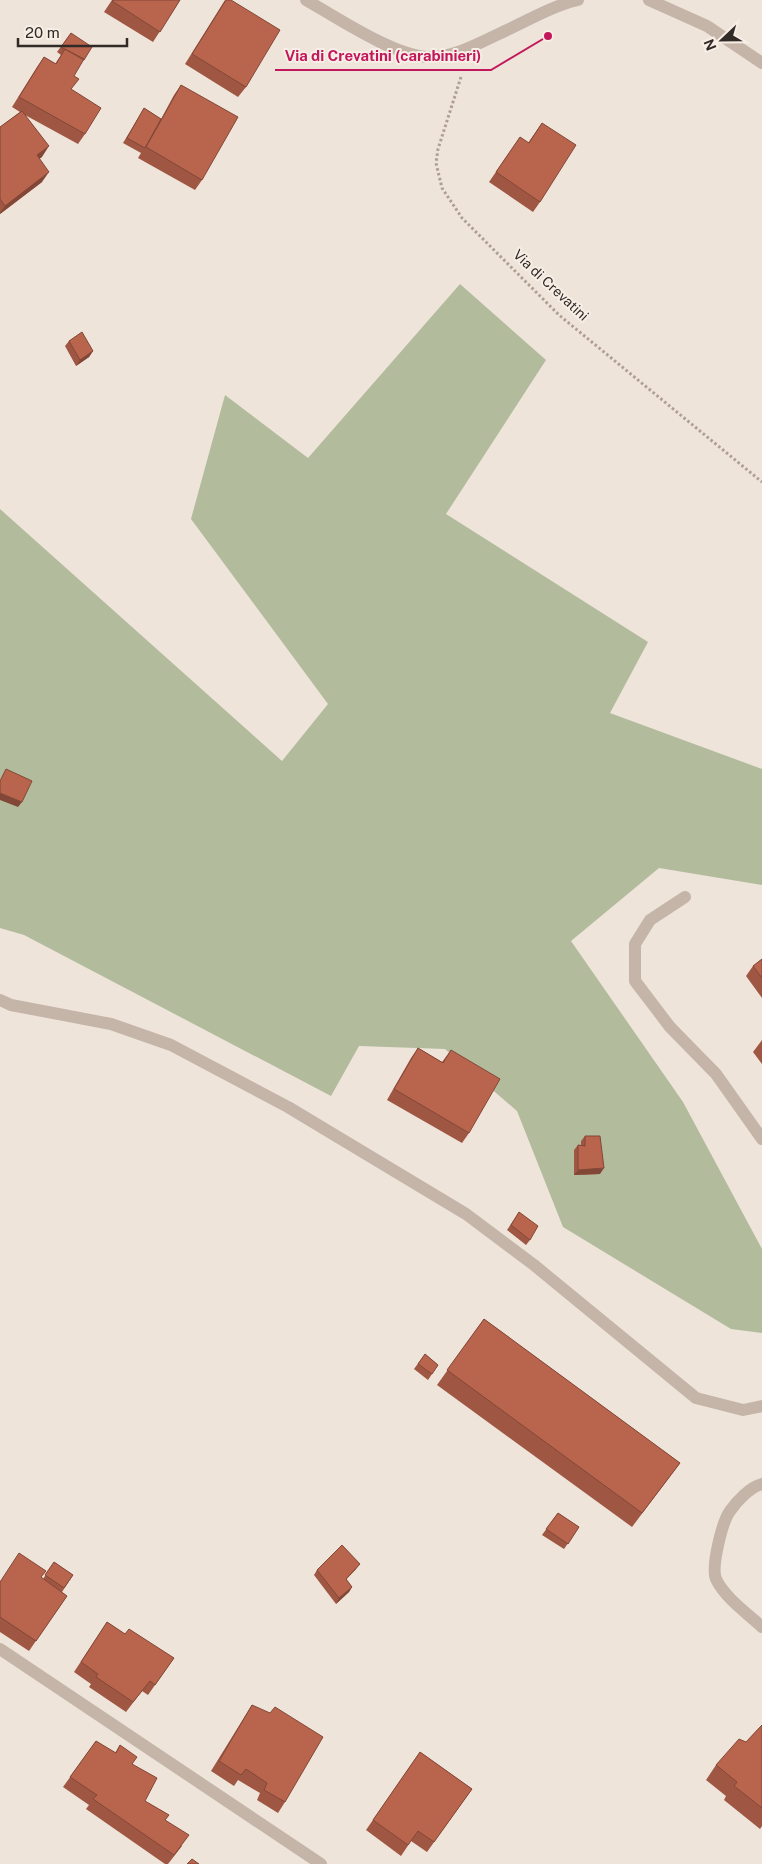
<svg xmlns="http://www.w3.org/2000/svg" width="762" height="1864" font-family="'Public Sans',sans-serif">
<rect width="100%" height="100%" fill="#eee4da"/>
<!-- green -->
<path fill="#b2bc9c" d="M 460,284 L 546,360 L 446,514 L 648,642 L 610,713 L 762,769 L 762,885 L 659,868 L 571,941 L 683,1102 L 762,1249 L 762,1333 L 731,1329 L 563,1227 L 517,1111 L 445,1049 L 359,1046 L 331,1096 L 24,935 L 0,928 L 0,509 L 282,761 L 328,704 L 191,519 L 225,395 L 308,458 Z"/>
<g fill="none" stroke-linecap="round" stroke-linejoin="round">
<!-- path -->
<path stroke="#b09e92" stroke-width="3" stroke-dasharray="2.5 2.5" stroke-linecap="butt" d="M 461,77 L 438,149 L 436,163 L 442,188 L 462,218 L 559,315 L 762,482"/>
<!-- lane -->
<path stroke="#c5b4a8" stroke-width="12" d="M 685,897 L 650,920 L 635,944 L 635,981 L 670,1027 L 716,1074 L 762,1139
M 762,1484 C 750,1487 737,1501 730,1511 C 722,1522 711,1567 716,1579 C 725,1598 747,1613 762,1627"/>
<!-- street -->
<path stroke="#c5b4a8" stroke-width="12" d="M 306,0 C 336,17 397,58 430,57 C 456,57 481,42 505,31 C 529,20 552,6 578,0
M 649,0 L 707,26 L 762,63
M 0,1000 L 11,1005 L 111,1024 L 171,1045 L 288,1107 L 466,1214 L 534,1265 L 696,1398 L 743,1410 L 762,1406
M 0,1649 L 321,1864"/>
</g>
<!-- wall -->
<path fill="#9f5743" d="M 112,0 L 180,0 L 153,42 L 104,12 Z
M 225,0 L 246,87 L 238,97 L 185,64 Z
M 71,33 L 74,76 L 71,89 L 85,134 L 78,144 L 25,115 L 42,157 L 39,158 L 42,182 L 0,214 L 0,127 L 20,112 L 12,107 L 37,67 L 44,57 L 55,64 L 61,55 L 57,52 Z
M 181,85 L 202,180 L 195,190 L 138,158 L 141,153 L 123,143 L 144,108 L 161,119 L 174,95 Z
M 542,123 L 540,202 L 533,212 L 489,182 L 520,137 L 528,143 Z
M 69,341 L 93,351 L 89,357 L 76,366 L 65,346 Z
M 762,959 L 762,998 L 746,976 L 753,966 Z
M 762,1040 L 762,1064 L 753,1052 Z
M 418,1048 L 442,1062 L 451,1050 L 469,1133 L 462,1143 L 387,1100 L 411,1058 Z
M 585,1136 L 600,1174 L 574,1175 L 574,1150 L 578,1145 L 581,1145 L 581,1141 Z
M 519,1212 L 530,1240 L 526,1245 L 507,1230 Z
M 484,1319 L 680,1463 L 632,1527 L 437,1385 Z
M 425,1354 L 438,1365 L 428,1380 L 414,1369 Z
M 558,1513 L 579,1527 L 564,1549 L 542,1535 Z
M 54,1562 L 73,1575 L 62,1592 L 67,1596 L 29,1651 L 0,1632 L 0,1581 L 41,1577 L 43,1579 Z
M 356,1569 L 346,1579 L 352,1587 L 349,1592 L 336,1604 L 314,1575 L 317,1570 Z
M 107,1622 L 125,1634 L 174,1658 L 148,1695 L 142,1691 L 126,1712 L 89,1687 L 91,1684 L 74,1672 Z
M 252,1705 L 285,1802 L 278,1813 L 257,1800 L 260,1793 L 238,1780 L 234,1786 L 211,1771 L 245,1716 Z
M 762,1725 L 762,1826 L 760,1829 L 724,1800 L 726,1796 L 706,1780 L 716,1765 L 746,1742 Z
M 96,1741 L 115,1753 L 120,1745 L 132,1764 L 145,1801 L 169,1815 L 165,1820 L 182,1846 L 168,1864 L 165,1864 L 86,1809 L 89,1805 L 63,1787 Z
M 420,1752 L 472,1789 L 427,1852 L 411,1841 L 401,1856 L 366,1830 Z"/>
<!-- shaded-wall -->
<path fill="#824737" d="M 49,146 L 42,157 L 30,166 L 37,155 Z
M 49,172 L 42,182 L 0,214 L 0,213 L 5,206 Z
M 93,351 L 89,357 L 76,366 L 80,360 Z
M 0,793 L 22,802 L 18,807 L 0,800 Z
M 604,1168 L 600,1174 L 574,1175 L 578,1170 Z
M 360,1564 L 356,1569 L 342,1584 L 346,1579 Z
M 352,1587 L 349,1592 L 336,1604 L 339,1598 Z"/>
<!-- building -->
<path fill="#b9654e" stroke="#824737" d="M 113,0 L 180,0 L 160,32 L 112,1 Z
M 226,0 L 231,0 L 280,30 L 246,87 L 192,54 Z
M 71,33 L 92,47 L 84,60 L 61,47 Z
M 65,49 L 84,59 L 74,76 L 79,79 L 71,89 L 101,108 L 85,134 L 19,97 L 44,57 L 56,64 Z
M 181,85 L 238,117 L 202,180 L 146,147 Z
M 144,108 L 161,119 L 145,148 L 127,138 Z
M 22,111 L 49,146 L 37,155 L 49,172 L 5,206 L 0,199 L 0,127 Z
M 542,123 L 576,145 L 540,202 L 496,172 L 520,137 L 529,143 Z
M 82,332 L 93,351 L 80,360 L 69,341 Z
M 6,769 L 32,781 L 22,802 L 0,793 L 0,781 Z
M 762,959 L 762,978 L 753,966 Z
M 418,1048 L 443,1063 L 451,1050 L 500,1079 L 469,1133 L 394,1089 Z
M 585,1136 L 600,1136 L 604,1168 L 578,1170 L 578,1145 L 585,1146 Z
M 519,1212 L 538,1226 L 530,1240 L 511,1225 Z
M 484,1319 L 680,1463 L 642,1513 L 447,1370 Z
M 425,1354 L 438,1365 L 432,1374 L 418,1364 Z
M 558,1513 L 579,1527 L 568,1544 L 546,1529 Z
M 342,1545 L 360,1564 L 346,1579 L 352,1587 L 339,1598 L 317,1570 Z
M 19,1553 L 46,1571 L 41,1577 L 67,1596 L 36,1641 L 0,1617 L 0,1582 Z
M 54,1562 L 73,1575 L 64,1588 L 45,1575 Z
M 107,1622 L 125,1634 L 129,1629 L 174,1658 L 155,1685 L 150,1681 L 133,1702 L 96,1677 L 98,1674 L 81,1662 Z
M 252,1705 L 270,1713 L 275,1707 L 323,1737 L 285,1802 L 264,1790 L 267,1783 L 246,1769 L 241,1775 L 219,1761 Z
M 762,1725 L 762,1808 L 734,1786 L 737,1782 L 716,1765 L 739,1739 L 746,1742 Z
M 96,1741 L 116,1753 L 120,1745 L 137,1757 L 132,1764 L 157,1778 L 145,1801 L 169,1815 L 165,1820 L 189,1835 L 174,1855 L 93,1799 L 97,1795 L 70,1777 Z
M 420,1752 L 472,1789 L 434,1842 L 418,1831 L 408,1845 L 373,1820 Z
M 192,1859 L 199,1864 L 187,1864 Z"/>
<g text-anchor="middle" stroke-width="4" stroke-linejoin="round" paint-order="stroke">
<!-- street labels -->
<g font-size="14" fill="#322a27" stroke="#f7eee6">
<text transform="translate(551 285) rotate(43)" y="5">Via di Crevatini</text>
</g>
</g>
<!-- callouts -->
<path fill="none" stroke="#c2185b" stroke-width="2" d="M548 36L491 70H275"/>
<circle fill="#c2185b" stroke="#f7eee6" stroke-width="2" cx="548" cy="36" r="5"/>
<g font-size="15" text-anchor="middle" font-weight="bold" fill="#c2185b" stroke="#f7eee6" stroke-width="4" stroke-linejoin="round" paint-order="stroke">
<text x="383" y="61">Via di Crevatini (carabinieri)</text>
</g>
<!-- north arrow -->
<g transform="translate(722 40) rotate(248)" stroke="#f7eee6" stroke-width="4" paint-order="stroke">
<path d="M0-4L9 19L0 12L-9 19Z" fill="#322a27"/>
<text y="-8" font-size="14" font-weight="bold" text-anchor="middle" fill="#322a27">N</text>
</g>
<!-- scale -->
<path d="M18 38v8h109v-8" fill="none" stroke="#322a27" stroke-width="2.5"/>
<text x="25" y="38" font-size="15" fill="#322a27" stroke="#f7eee6" stroke-width="4" paint-order="stroke">20 m</text>
</svg>
